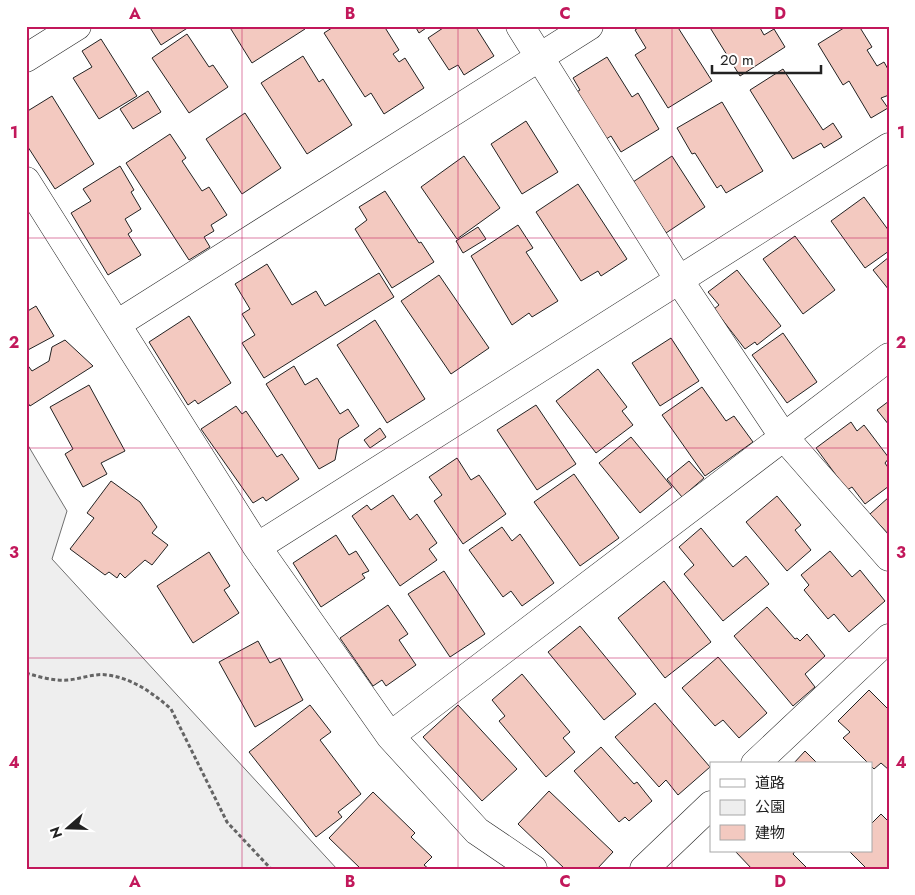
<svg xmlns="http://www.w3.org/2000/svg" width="915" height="895" font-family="Jost,'Noto Sans JP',sans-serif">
<rect width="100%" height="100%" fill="#fff"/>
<!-- green -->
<path fill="#eee" stroke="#6f6f6f" d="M 26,442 L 67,511 L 52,559 L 337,869 L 26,869 Z"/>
<!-- building -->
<path fill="#f3c9c0" stroke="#222" d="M 149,26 L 188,26 L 189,27 L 161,45 Z
M 229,26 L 303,26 L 305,29 L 252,63 Z
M 335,26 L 384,26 L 399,50 L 393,54 L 399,62 L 405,58 L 424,88 L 384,114 L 371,93 L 365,97 L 324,33 Z
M 415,26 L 429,26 L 419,33 Z
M 446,26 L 475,26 L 494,56 L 464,75 L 458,65 L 449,70 L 428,38 Z
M 641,26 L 677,26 L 712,81 L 668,108 L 635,55 L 646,48 L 635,30 Z
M 709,26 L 759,26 L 764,35 L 774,29 L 785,47 L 740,76 Z
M 847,26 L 859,26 L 872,47 L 867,50 L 877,66 L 884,62 L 889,71 L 889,95 L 881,98 L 888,108 L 871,118 L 849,81 L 843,85 L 818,44 Z
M 187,34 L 209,67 L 213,65 L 228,87 L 189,113 L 152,58 Z
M 101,39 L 137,96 L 99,119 L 73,78 L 92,67 L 82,51 Z
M 303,56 L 319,82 L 323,79 L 352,125 L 307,154 L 261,83 Z
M 607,57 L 632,97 L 638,93 L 659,129 L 621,152 L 611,136 L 603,141 L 573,94 L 580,90 L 573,78 Z
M 783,69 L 823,130 L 833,123 L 842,137 L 824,148 L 821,143 L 793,159 L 750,90 Z
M 148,91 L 161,112 L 133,129 L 120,109 Z
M 52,96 L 94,164 L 55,189 L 26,144 L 26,112 Z
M 722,102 L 763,171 L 726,193 L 721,185 L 717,188 L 695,153 L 692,154 L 677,128 Z
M 245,113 L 281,168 L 242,194 L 206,139 Z
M 526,121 L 558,172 L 522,194 L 491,144 Z
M 170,134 L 186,158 L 182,161 L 202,191 L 209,187 L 227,215 L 211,225 L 214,231 L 204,237 L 210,247 L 189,260 L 126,163 Z
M 464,156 L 500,208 L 457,239 L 421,187 Z
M 672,156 L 705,207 L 666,233 L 633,182 Z
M 120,166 L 134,190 L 131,192 L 141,209 L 125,219 L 132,231 L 128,234 L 141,255 L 108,275 L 71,213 L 91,201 L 83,189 Z
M 578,184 L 627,259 L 601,276 L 598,271 L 581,281 L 536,212 Z
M 385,191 L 419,243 L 421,242 L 434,262 L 392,288 L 355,229 L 367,220 L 359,207 Z
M 864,197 L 889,231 L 889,251 L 865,268 L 831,221 Z
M 518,225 L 533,248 L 526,252 L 558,301 L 532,317 L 529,313 L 512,325 L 471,256 Z
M 478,227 L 486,239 L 463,253 L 456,241 Z
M 795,236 L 835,290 L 803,314 L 763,259 Z
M 889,257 L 889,290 L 873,270 Z
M 267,264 L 292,305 L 316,291 L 325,306 L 379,273 L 394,297 L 264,378 L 242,343 L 255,335 L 242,314 L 250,309 L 235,284 Z
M 737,270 L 781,326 L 757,345 L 755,342 L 745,349 L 714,309 L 719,305 L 708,292 Z
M 439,275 L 489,348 L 451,374 L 401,301 Z
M 36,306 L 54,336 L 26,351 L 26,312 Z
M 189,316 L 231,383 L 198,404 L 195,400 L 188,405 L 149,342 Z
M 375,320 L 425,399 L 387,423 L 337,345 Z
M 783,333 L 817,382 L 787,403 L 752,355 Z
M 671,338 L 699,381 L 660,406 L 632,363 Z
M 65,340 L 93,366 L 30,406 L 26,400 L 26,363 L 32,371 L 49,361 L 52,347 Z
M 294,366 L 305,385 L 317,378 L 340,414 L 348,409 L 359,426 L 339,439 L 335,460 L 319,469 L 266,384 Z
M 598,369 L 627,407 L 622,411 L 633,425 L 596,453 L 556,401 Z
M 89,385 L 125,451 L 101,463 L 107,474 L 83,487 L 65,454 L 73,449 L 50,407 Z
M 702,387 L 726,421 L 734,416 L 753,442 L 705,476 L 662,415 Z
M 889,401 L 889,425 L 877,410 Z
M 536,405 L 576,464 L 537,490 L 497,430 Z
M 236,406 L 242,414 L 246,411 L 277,457 L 282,454 L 299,479 L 266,501 L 263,497 L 253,503 L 201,429 Z
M 851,422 L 857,431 L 864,425 L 889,458 L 885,463 L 889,469 L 889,486 L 865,504 L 852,487 L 847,490 L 816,448 Z
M 380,428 L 386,437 L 370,448 L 364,440 Z
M 631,437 L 672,487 L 640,513 L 599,463 Z
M 457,458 L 471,480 L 479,475 L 506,514 L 463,544 L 434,501 L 442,495 L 429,477 Z
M 689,461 L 704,478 L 682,497 L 667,479 Z
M 574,474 L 619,538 L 580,566 L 534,502 Z
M 111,481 L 140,502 L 157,527 L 152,533 L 168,545 L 152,565 L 145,560 L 125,578 L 120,573 L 117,578 L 109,572 L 105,575 L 70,549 L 94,518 L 87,513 Z
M 393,495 L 410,520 L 417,514 L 437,543 L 429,549 L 437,560 L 400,586 L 352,516 L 367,505 L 371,510 Z
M 777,496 L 801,525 L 795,530 L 811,550 L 787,571 L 746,522 Z
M 889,497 L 889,535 L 870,514 Z
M 502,527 L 512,541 L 520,534 L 554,583 L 522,606 L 511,591 L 503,597 L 469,550 Z
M 701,528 L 733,567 L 746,556 L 769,584 L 723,621 L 684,574 L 694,565 L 679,547 Z
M 336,535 L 349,555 L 356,551 L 369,571 L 362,574 L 365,578 L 321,607 L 293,563 Z
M 830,551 L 852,577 L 860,570 L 885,601 L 849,632 L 834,614 L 828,619 L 804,590 L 809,585 L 801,575 Z
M 209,552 L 230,586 L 224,590 L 239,613 L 193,643 L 157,586 Z
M 444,571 L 485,634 L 450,657 L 408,594 Z
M 664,581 L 711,642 L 665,678 L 618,618 Z
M 388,605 L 408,634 L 399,640 L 416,665 L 386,686 L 382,680 L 373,686 L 340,638 Z
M 767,607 L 795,639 L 797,638 L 800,641 L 807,634 L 825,656 L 805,674 L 815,687 L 793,706 L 734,636 Z
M 580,626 L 636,694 L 604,720 L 548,652 Z
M 258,641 L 270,663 L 280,658 L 303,700 L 255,727 L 219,662 Z
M 718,657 L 767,713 L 739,738 L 723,720 L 715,726 L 682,688 Z
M 522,674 L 570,732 L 563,738 L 575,752 L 546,777 L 499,721 L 505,716 L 492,700 Z
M 869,690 L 889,710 L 889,770 L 881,763 L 874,769 L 843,738 L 850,732 L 838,721 Z
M 655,703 L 710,767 L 678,795 L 666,780 L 659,787 L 615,737 Z
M 310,705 L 331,732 L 320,740 L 361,794 L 338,812 L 342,817 L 316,837 L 249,752 Z
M 458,705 L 517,769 L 482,801 L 423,737 Z
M 601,747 L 634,784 L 637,782 L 652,801 L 629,821 L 625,817 L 619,822 L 574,771 Z
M 805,751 L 818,764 L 793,764 Z
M 549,791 L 613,852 L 597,869 L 565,869 L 518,824 Z
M 373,792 L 415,833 L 411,837 L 432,857 L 424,865 L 429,869 L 361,869 L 329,838 Z
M 881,814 L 889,822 L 889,869 L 867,869 L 849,851 L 871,851 L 871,824 Z
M 735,851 L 795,851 L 793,854 L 808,869 L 752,869 Z"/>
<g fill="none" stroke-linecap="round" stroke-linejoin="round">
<!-- minor casing -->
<g stroke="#222" stroke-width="29">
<path id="minor" d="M 520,26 L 679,280 L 783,436 L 889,557
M 26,58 L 77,26
M 26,181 L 257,547 L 390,736 L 477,831 L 533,869
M 117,324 L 589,26
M 257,547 L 889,147
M 390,736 L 889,357
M 755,764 L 889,638
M 644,869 L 711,805"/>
</g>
<!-- path -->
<path stroke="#646464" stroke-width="3" stroke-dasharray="4 2.5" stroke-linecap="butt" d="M 26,673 C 39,677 54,681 68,680 C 81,679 94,673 107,675 C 132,678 153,693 171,709 L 227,822 L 271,869"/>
<!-- minor -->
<use href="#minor" stroke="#fff" stroke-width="28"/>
</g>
<!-- grid -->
<path fill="none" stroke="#c2185b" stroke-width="1" stroke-opacity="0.55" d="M 242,26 L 242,869M 458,26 L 458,869M 672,26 L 672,869M 26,238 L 889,238M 26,448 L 889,448M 26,658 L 889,658"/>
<!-- border -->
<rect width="915" height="895" fill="none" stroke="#ffffff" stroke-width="55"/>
<!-- legend -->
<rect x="710" y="762" width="162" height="90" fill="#ffffff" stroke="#a7a7a7"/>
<rect x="720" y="779" width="25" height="8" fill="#ffffff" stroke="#a7a7a7"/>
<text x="755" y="788" font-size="15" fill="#222222">道路</text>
<rect x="720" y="800" width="25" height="15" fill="#eeeeee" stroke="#a7a7a7"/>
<text x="755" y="812" font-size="15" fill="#222222">公園</text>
<rect x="720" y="825" width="25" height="15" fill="#f3c9c0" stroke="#a7a7a7"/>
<text x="755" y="838" font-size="15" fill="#222222">建物</text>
<!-- north arrow -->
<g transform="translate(68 828) rotate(250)" stroke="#ffffff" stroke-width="4" paint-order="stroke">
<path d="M0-4L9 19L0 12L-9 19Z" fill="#222222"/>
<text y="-8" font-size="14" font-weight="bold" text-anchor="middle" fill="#222222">N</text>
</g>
<!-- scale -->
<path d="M712 65v8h109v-8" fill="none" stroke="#222222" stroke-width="2.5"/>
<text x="720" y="65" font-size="15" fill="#222222" stroke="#ffffff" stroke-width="4" paint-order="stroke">20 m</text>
<rect x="28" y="28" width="860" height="840" fill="none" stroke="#c2185b" stroke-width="2"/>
<g font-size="16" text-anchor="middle" font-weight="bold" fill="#c2185b">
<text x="135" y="19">A</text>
<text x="350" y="19">B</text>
<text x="565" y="19">C</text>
<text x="780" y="19">D</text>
<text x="14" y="138">1</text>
<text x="901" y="138">1</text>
<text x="14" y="348">2</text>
<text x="901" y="348">2</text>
<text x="14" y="558">3</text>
<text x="901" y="558">3</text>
<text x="14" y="768">4</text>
<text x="901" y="768">4</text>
<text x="135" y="887">A</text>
<text x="350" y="887">B</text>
<text x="565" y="887">C</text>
<text x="780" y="887">D</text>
</g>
</svg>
